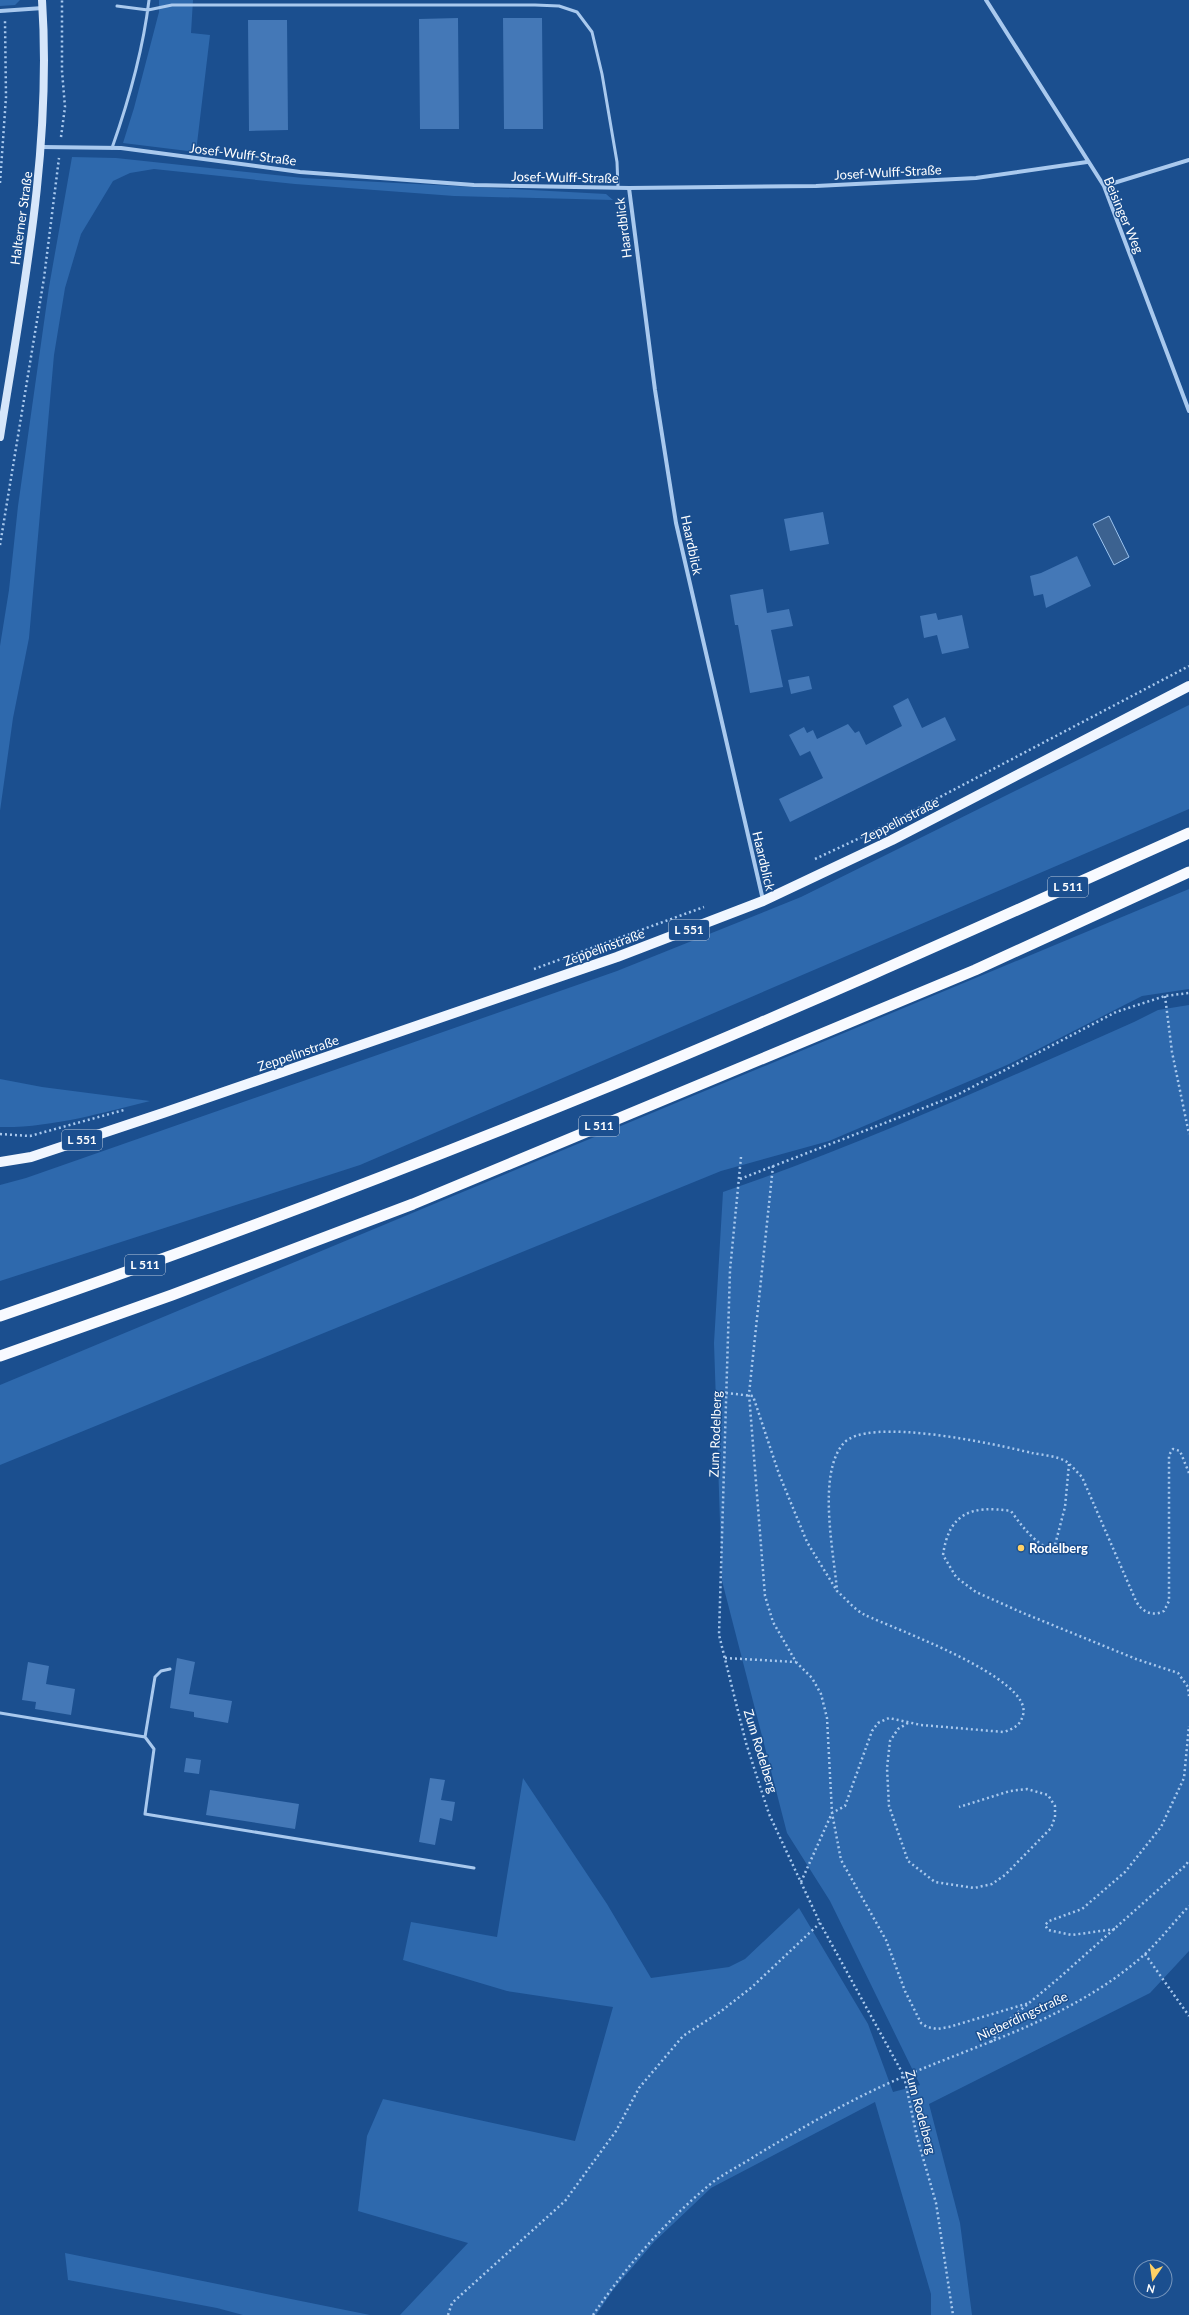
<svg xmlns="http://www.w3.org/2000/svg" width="1189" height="2315" font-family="Lato,sans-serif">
<rect width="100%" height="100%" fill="#1b4f8f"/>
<!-- green -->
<path fill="#2e69ad" d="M 0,0 L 20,0 L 15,5 L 0,6 Z
M 159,0 L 193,0 L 191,33 L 210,35 L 196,152 L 123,143 L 134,108 L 159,12 Z
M 72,157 L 116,158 L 303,178 L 606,194 L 613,200 L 454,196 L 295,184 L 154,169 L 130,173 L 113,181 L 81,234 L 65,288 L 54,355 L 29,638 L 13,718 L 0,811 L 0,646 L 9,590 L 18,506 L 49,287 Z
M 1189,705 L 1189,809 L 360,1165 L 0,1281 L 0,1185 L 26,1178 L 617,971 L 801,897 Z
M 1189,889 L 1189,989 L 1142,996 L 1007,1065 L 829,1141 L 721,1171 L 0,1465 L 0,1385 Z
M 1189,1005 L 1189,1951 L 1150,1993 L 929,2104 L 960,2223 L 972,2315 L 931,2315 L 931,2294 L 875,2102 L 711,2188 L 654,2242 L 613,2290 L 596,2315 L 400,2315 L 468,2243 L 358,2211 L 367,2136 L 383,2099 L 575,2141 L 613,2007 L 507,1991 L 403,1960 L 411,1922 L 497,1937 L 523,1778 L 607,1904 L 651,1978 L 729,1967 L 745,1959 L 799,1908 L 868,2024 L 893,2092 L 920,2085 L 830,1901 L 787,1833 L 722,1581 L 714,1343 L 723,1192 C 863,1144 998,1082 1134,1022 L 1158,1010 Z
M 0,1079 L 42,1087 L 150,1101 C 101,1113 51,1128 0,1127 Z
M 65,2253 L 370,2315 L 243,2315 L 217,2308 L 68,2280 Z"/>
<!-- water -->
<path fill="#3c6290" stroke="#9cc4f0" d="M 1109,516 L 1129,557 L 1114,565 L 1093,524 Z"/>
<!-- building -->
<path fill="#4478b7" d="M 458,18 L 459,129 L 420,129 L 419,19 Z
M 503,18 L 542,18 L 543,129 L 504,129 Z
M 248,20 L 287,20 L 288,130 L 249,131 Z
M 823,512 L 829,544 L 790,551 L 784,519 Z
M 1077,556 L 1091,586 L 1046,608 L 1043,594 L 1034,596 L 1030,576 L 1041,573 Z
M 763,589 L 767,613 L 789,609 L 793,626 L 771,630 L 783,687 L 750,693 L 738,625 L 735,625 L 730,595 Z
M 936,613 L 938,620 L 962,615 L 969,648 L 942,654 L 937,635 L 924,638 L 920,616 Z
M 809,676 L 812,689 L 791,694 L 788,680 Z
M 908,698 L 922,728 L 945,717 L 956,740 L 790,822 L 779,799 L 823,778 L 810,751 L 800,756 L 789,735 L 804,727 L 807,733 L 813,730 L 817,739 L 848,724 L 855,733 L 859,731 L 866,745 L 902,726 L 893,706 Z
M 177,1658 L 195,1662 L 189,1694 L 232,1701 L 228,1723 L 194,1717 L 194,1712 L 170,1708 Z
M 28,1662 L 49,1666 L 46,1684 L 75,1689 L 71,1715 L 35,1709 L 36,1702 L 22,1700 Z
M 186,1758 L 201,1760 L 199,1774 L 184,1772 Z
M 430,1778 L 445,1780 L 441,1800 L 455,1802 L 452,1821 L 440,1818 L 435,1845 L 419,1842 Z
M 210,1790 L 299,1804 L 295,1829 L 206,1815 Z"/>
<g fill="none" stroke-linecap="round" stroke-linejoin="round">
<!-- path -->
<path stroke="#a9c9ee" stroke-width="2.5" stroke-dasharray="2 3" stroke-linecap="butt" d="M 61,137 L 65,107 L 62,71 L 62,0
M 0,183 L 6,97 L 5,20
M 0,545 L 44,278 L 59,158
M 815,859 L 881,828 L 1189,666
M 534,969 L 704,907
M 1165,996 L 1172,1052 L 1189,1134
M 0,1134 L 30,1136 L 124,1110
M 741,1157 L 730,1270 L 719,1635 L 746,1743 L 769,1814 L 820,1923 L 904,2076 L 917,2137 L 936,2203 L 953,2315
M 773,1166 L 749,1394 L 765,1596 L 773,1622 L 796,1662 L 812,1678 L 821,1694 L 827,1718 L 832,1813 L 841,1860 L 886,1940 L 905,1991 L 921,2023 L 927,2027 L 937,2029 L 949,2027 L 1029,2003
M 740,1179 L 957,1095 L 1116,1012 L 1165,996 L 1189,993
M 726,1393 L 753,1396 L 779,1474 L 807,1542 L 837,1591
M 1069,1464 L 1065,1507 L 1055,1545 L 1045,1547 C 1030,1537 1021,1525 1011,1511 C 971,1505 949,1513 943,1555 L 956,1577 L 976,1592 L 1023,1613 L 1136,1659 L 1178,1673 L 1188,1687 L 1189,1696
M 725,1658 L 796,1662
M 908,1723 L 898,1729 L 890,1741 L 887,1768 L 889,1806 L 908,1861 L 935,1882 L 974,1888 L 992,1884 L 1005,1875 L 1051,1828 L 1055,1817 L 1055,1806 L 1048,1795 L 1027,1789 L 1010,1791 L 959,1807
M 801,1882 L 832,1813 L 845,1806 L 872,1731 L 878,1723 L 889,1718 L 921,1725 L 1004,1732 C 1014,1728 1020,1726 1023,1715 C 1034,1678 892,1628 865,1615 C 855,1610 846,1599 837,1591 C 834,1553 817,1475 843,1444 C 866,1415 999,1445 1032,1453 C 1042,1455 1058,1456 1067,1462 C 1072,1466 1077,1472 1082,1477 L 1136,1601 C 1142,1612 1152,1617 1164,1611 L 1169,1601 L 1169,1455 L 1173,1449 L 1180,1451 L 1189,1473
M 1115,1929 L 1072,1935 L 1048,1930 L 1045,1925 L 1049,1921 L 1082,1909 L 1125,1872 L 1161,1827 L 1184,1778 L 1189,1726
M 1145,1954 L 1189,2016
M 991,2042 L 1011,2018 L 1059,1978 L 1186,1865 L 1189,1860
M 448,2315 L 452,2303 L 565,2201 L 616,2131 L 639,2088 L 683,2036 L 720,2012 L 752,1987 L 820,1923
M 593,2315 C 625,2268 664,2223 708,2186 C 722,2174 740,2166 755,2156 C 803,2127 853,2098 905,2076 C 989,2040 1074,2017 1144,1955 C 1160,1940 1174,1922 1189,1906"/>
<!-- service -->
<path stroke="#a9c9ee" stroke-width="3" d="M 117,6 L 148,10 L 172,5 L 535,5 L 559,6 L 577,12 L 592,32 L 602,74 L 617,162 L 618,187
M 112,148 C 129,100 143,50 149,0
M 0,1713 L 145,1737 L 154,1749 L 145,1814 L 474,1868
M 145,1737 L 155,1677 L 161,1671 L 170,1669"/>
<!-- minor -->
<path stroke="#a9c9ee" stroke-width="4" d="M 986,0 L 1104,186 L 1189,411
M 0,11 L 43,8
M 42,147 L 121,148 L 300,172 L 474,185 L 629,188 L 816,186 L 976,178 L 1087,162
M 1104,186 L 1189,160
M 629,188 L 655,390 L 676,523 L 763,900"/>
<!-- secondary -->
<path stroke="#d6e6fa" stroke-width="8" d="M 0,437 C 23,292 52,147 42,0"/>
<!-- primary -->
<path stroke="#f0f6ff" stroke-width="10" d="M 0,1162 L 31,1157 L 163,1113 L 617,957 L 763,901 L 892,840 L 1189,686"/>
<!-- trunk -->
<path stroke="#f8faff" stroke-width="11" d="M 0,1316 C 205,1246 409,1168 610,1086 C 805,1006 997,919 1189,833
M 0,1356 L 172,1295 L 413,1204 L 975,970 L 1189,872"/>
</g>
<!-- markers -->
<circle fill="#ffd166" stroke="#1b4f8f" stroke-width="1.5" cx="1021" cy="1548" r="4"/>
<g text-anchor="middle" stroke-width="3" stroke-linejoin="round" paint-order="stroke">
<!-- shield labels -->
<g fill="#1b4f8f" stroke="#bbcadd" stroke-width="1">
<rect x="1048" y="877" width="40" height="20" rx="3"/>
<rect x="669" y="920" width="40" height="20" rx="3"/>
<rect x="579" y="1116" width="40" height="20" rx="3"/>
<rect x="62" y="1130" width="40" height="20" rx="3"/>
<rect x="125" y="1255" width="40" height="20" rx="3"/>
</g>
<g font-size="12" font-weight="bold" fill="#fff">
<text x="1068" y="891">L 511</text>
<text x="689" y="934">L 551</text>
<text x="599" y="1130">L 511</text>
<text x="82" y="1144">L 551</text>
<text x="145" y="1269">L 511</text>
</g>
<!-- street labels -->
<g font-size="13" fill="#fff" stroke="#1b4f8f">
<text transform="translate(243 154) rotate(7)" y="5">Josef-Wulff-Straße</text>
<text transform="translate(888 172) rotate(-3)" y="5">Josef-Wulff-Straße</text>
<text transform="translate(565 177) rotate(1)" y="5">Josef-Wulff-Straße</text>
<text transform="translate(1124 215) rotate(67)" y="5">Beisinger Weg</text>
<text transform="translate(21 218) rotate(-82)" y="5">Halterner Straße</text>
<text transform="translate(623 228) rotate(-97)" y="5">Haardblick</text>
<text transform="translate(692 545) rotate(78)" y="5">Haardblick</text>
<text transform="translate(900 820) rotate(-27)" y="5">Zeppelinstraße</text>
<text transform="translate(764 861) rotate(77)" y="5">Haardblick</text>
<text transform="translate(604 947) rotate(-20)" y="5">Zeppelinstraße</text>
<text transform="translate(298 1053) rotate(-19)" y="5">Zeppelinstraße</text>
<text transform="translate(715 1434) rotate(-88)" y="5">Zum Rodelberg</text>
<text transform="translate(761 1751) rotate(73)" y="5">Zum Rodelberg</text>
<text transform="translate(1022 2016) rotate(-25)" y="5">Nieberdingstraße</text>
<text transform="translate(921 2112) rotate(75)" y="5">Zum Rodelberg</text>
</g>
<!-- poi labels -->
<g font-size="13" font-weight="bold" fill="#fff" stroke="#1b4f8f" text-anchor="start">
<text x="1029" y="1553">Rodelberg</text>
</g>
</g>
<!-- north arrow -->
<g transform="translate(1153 2279) rotate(193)"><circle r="19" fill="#1b4f8f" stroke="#7695bc"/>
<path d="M0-3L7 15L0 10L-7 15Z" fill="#ffd166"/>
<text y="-6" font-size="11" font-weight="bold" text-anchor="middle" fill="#ffffff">N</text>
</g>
</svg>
